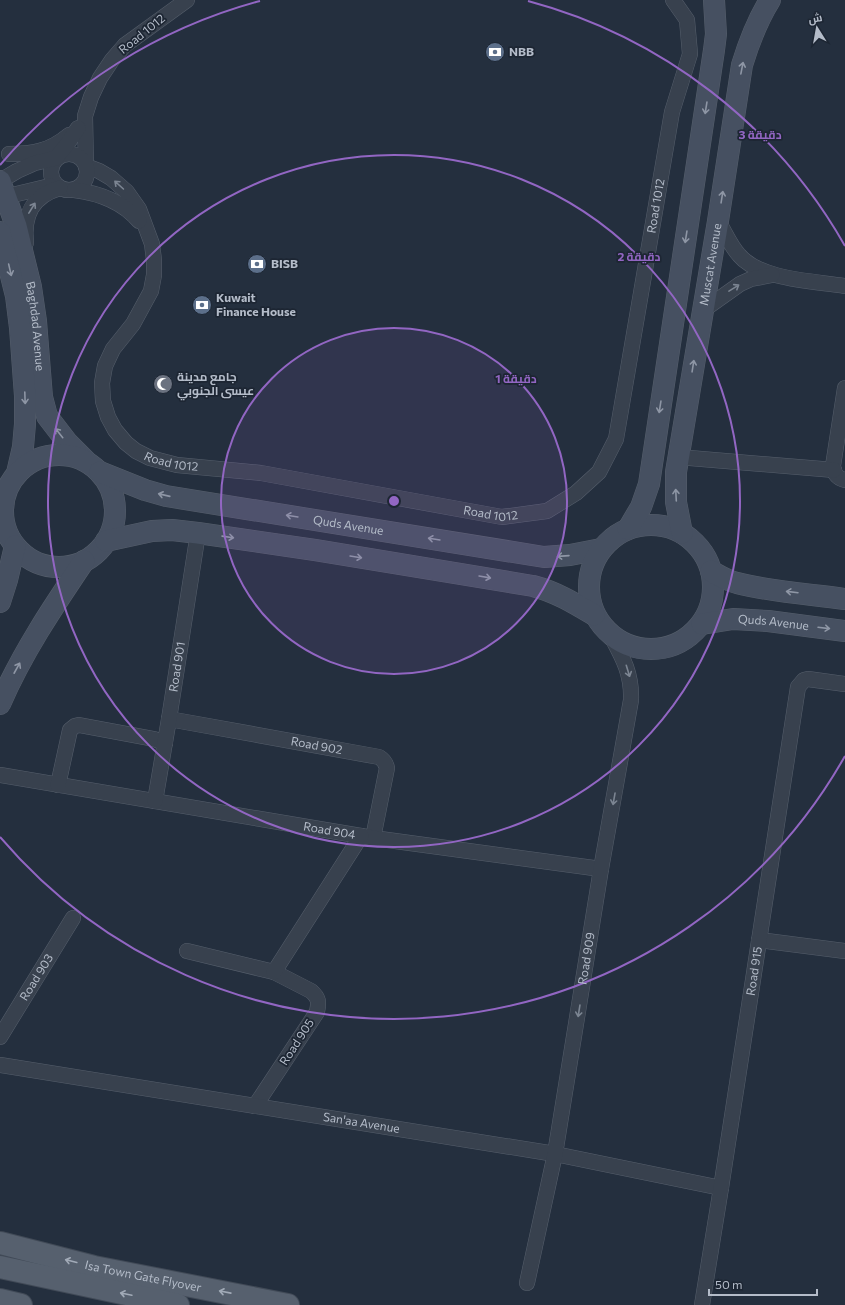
<svg xmlns="http://www.w3.org/2000/svg" width="845" height="1305" font-family="Commissioner,Cairo,sans-serif">
<rect width="100%" height="100%" fill="#242f3e"/>
<g fill="none" stroke-linecap="round" stroke-linejoin="round">
<!-- street casing -->
<g stroke="#565f6c" stroke-width="16">
<g id="street">
<path id="s1" d="M 187,0 L 125,45 L 112,60 L 100,78 L 91,97 L 85,116 L 86,166 L 99,171 L 111,178 L 127,192 L 139,209 L 152,244 L 154,260 L 154,275 L 151,291 L 133,324 L 113,349 L 105,366 L 102,383 L 103,401 L 108,417 L 115,430 L 126,443 L 136,451 L 150,458 L 177,465 L 261,473 L 502,517 L 547,511 L 576,493 L 599,472 L 616,439 L 672,112 L 690,54 L 687,20 L 673,0"/>
<circle cx="69" cy="172" r="18"/>
<path d="M 9,154 C 33,154 50,151 69,135"/>
<path d="M 0,181 L 17,171 L 35,163 L 56,158 L 68,143 L 78,128"/>
<path d="M 74,190 C 99,193 122,201 139,221"/>
<path d="M 0,198 L 50,186"/>
<path d="M 718,221 C 725,232 730,245 739,255 C 760,280 814,281 845,286"/>
<path d="M 26,243 C 23,216 32,196 60,188"/>
<path d="M 702,311 L 740,284 L 751,279 L 772,275"/>
<path d="M 845,388 L 833,466 C 834,474 837,478 845,480"/>
<path d="M 678,457 L 834,470"/>
<path d="M 0,500 L 3,499"/>
<path d="M 0,531 L 7,534"/>
<path id="s2" d="M 169,719 L 379,757 C 384,760 386,763 387,768 L 373,838"/>
<path id="s3" d="M 0,775 L 373,838 L 601,869"/>
<path d="M 58,785 L 70,730 L 75,726 L 79,725 L 154,739 L 165,743"/>
<path id="s4" d="M 155,801 L 169,719 L 198,533"/>
<path d="M 759,940 L 845,951"/>
<path d="M 187,951 L 274,972 L 311,991 C 319,998 319,1002 317,1012 L 255,1106"/>
<path d="M 274,972 L 361,836"/>
<path id="s5" d="M 0,1037 L 73,918"/>
<path id="s6" d="M 0,1065 L 555,1154 L 721,1188"/>
<path id="s7" d="M 527,1283 L 555,1154 L 601,869 L 631,700 C 632,674 623,658 611,636"/>
<path id="s8" d="M 702,1305 L 721,1188 L 798,687 L 804,680 L 808,679 L 845,684"/>
</g>
</g>
<!-- secondary casing -->
<g stroke="#565f6c" stroke-width="22">
<g id="secondary">
<path id="s9" d="M 0,181 L 16,226 L 31,287 L 36,321 L 42,397 L 47,416 L 67,442 L 86,461"/>
<path d="M 0,232 L 16,296 L 20,328 L 25,396 L 25,424 L 23,447 L 17,473"/>
<circle cx="59" cy="511" r="56"/>
<path id="s10" d="M 100,472 L 145,490 L 166,496 L 544,557 L 570,555 L 601,549"/>
<circle cx="651" cy="587" r="62"/>
<path d="M 628,529 L 641,507 L 649,484 L 714,50 L 716,34 L 714,0"/>
<path id="s11" d="M 682,533 L 676,502 L 676,472 L 718,221 L 742,65 C 749,42 757,21 770,0"/>
<path d="M 106,541 L 152,531 L 172,530 L 198,533 L 315,550 L 533,586 C 556,592 574,603 594,615"/>
<path d="M 711,571 C 720,576 728,581 737,583 C 772,592 809,594 845,599"/>
<path d="M 0,602 L 7,580 L 15,546"/>
<path id="s12" d="M 702,624 L 733,619 L 768,621 L 845,631"/>
<path d="M 0,704 C 22,653 53,607 84,561"/>
</g>
</g>
<!-- primary casing -->
<g stroke="#414a57" stroke-width="24">
<g id="primary">
<path id="s13" d="M 0,1243 L 94,1267 L 288,1305"/>
<path d="M 0,1267 L 178,1305"/>
<path d="M 0,1300 L 21,1305"/>
</g>
</g>
<!-- street -->
<use href="#street" stroke="#38414e" stroke-width="15"/>
<!-- secondary -->
<use href="#secondary" stroke="#465061" stroke-width="21"/>
<!-- primary -->
<use href="#primary" stroke="#56606e" stroke-width="22"/>
</g>
<!-- one-way arrows -->
<defs><path id="oneway-shaft" d="M-6 0H5M1.5-3L5.5 0L1.5 3" fill="none" stroke-width="1.6" stroke-linecap="round" stroke-linejoin="round"/></defs>
<g stroke="#8e96a5">
<use href="#oneway-shaft" transform="translate(742 68) rotate(-79)"/>
<use href="#oneway-shaft" transform="translate(706 108) rotate(99)"/>
<use href="#oneway-shaft" transform="translate(722 197) rotate(-81)"/>
<use href="#oneway-shaft" transform="translate(686 237) rotate(99)"/>
<use href="#oneway-shaft" transform="translate(10 270) rotate(77)"/>
<use href="#oneway-shaft" transform="translate(693 366) rotate(-81)"/>
<use href="#oneway-shaft" transform="translate(25 398) rotate(88)"/>
<use href="#oneway-shaft" transform="translate(660 407) rotate(99)"/>
<use href="#oneway-shaft" transform="translate(59 433) rotate(-129)"/>
<use href="#oneway-shaft" transform="translate(164 495) rotate(-167)"/>
<use href="#oneway-shaft" transform="translate(676 495) rotate(-93)"/>
<use href="#oneway-shaft" transform="translate(292 516) rotate(-171)"/>
<use href="#oneway-shaft" transform="translate(228 537) rotate(8)"/>
<use href="#oneway-shaft" transform="translate(434 539) rotate(-171)"/>
<use href="#oneway-shaft" transform="translate(563 556) rotate(176)"/>
<use href="#oneway-shaft" transform="translate(356 557) rotate(9)"/>
<use href="#oneway-shaft" transform="translate(485 577) rotate(10)"/>
<use href="#oneway-shaft" transform="translate(792 592) rotate(-173)"/>
<use href="#oneway-shaft" transform="translate(824 628) rotate(7)"/>
<use href="#oneway-shaft" transform="translate(17 668) rotate(-61)"/>
</g>
<g stroke="#7c8592">
<use href="#oneway-shaft" transform="translate(119 185) rotate(-138)"/>
<use href="#oneway-shaft" transform="translate(32 208) rotate(-58)"/>
<use href="#oneway-shaft" transform="translate(734 288) rotate(-32)"/>
<use href="#oneway-shaft" transform="translate(628 671) rotate(73)"/>
<use href="#oneway-shaft" transform="translate(614 799) rotate(100)"/>
<use href="#oneway-shaft" transform="translate(579 1011) rotate(99)"/>
</g>
<g stroke="#a1aab7">
<use href="#oneway-shaft" transform="translate(71 1261) rotate(-166)"/>
<use href="#oneway-shaft" transform="translate(225 1292) rotate(-169)"/>
<use href="#oneway-shaft" transform="translate(126 1294) rotate(-168)"/>
</g>
<!-- distance rings -->
<circle cx="394" cy="501" r="173" fill="#9266c3" fill-opacity=".12"/>
<g fill="none" stroke="#9266c3" stroke-width="2">
<circle cx="394" cy="501" r="173"/>
<circle cx="394" cy="501" r="346"/>
<path d="M845 756A518 518 0 0 1 0 837M0 165A518 518 0 0 1 260 1M528 1A518 518 0 0 1 845 246"/>
</g>
<!-- icons -->
<defs>
<g id="bank-disc" transform="scale(1)"><circle r="9.5" fill="#5c6f8a" stroke="#1d2633"/><path d="M-6-4H6V4H-6ZM0-2.3a2.3 2.3 0 1 0 0 4.6a2.3 2.3 0 1 0 0-4.6Z" fill="#fff"/></g>
<g id="mosque-disc" transform="scale(1)"><circle r="9.5" fill="#6b7280" stroke="#1d2633"/><path d="M3.5-4.9A6 6 0 1 0 3.5 4.9A5 5 0 1 1 3.5-4.9Z" fill="#fff"/></g>
</defs>
<g fill-rule="evenodd">
<use href="#bank-disc" x="495" y="52"/>
<use href="#bank-disc" x="257" y="264"/>
<use href="#bank-disc" x="202" y="305"/>
<use href="#mosque-disc" x="163" y="384"/>
</g>
<g text-anchor="middle" stroke-width="3.5" stroke-linejoin="round" paint-order="stroke">
<!-- street labels -->
<g font-size="12" fill="#b4bcc9" stroke="#1d2633">
<text transform="translate(142 34) rotate(-39)" y="4">Road 1012</text>
<text dy="4" stroke="none"><textPath href="#s1" startOffset="1306">Road 1012</textPath></text>
<text dy="4" stroke="none"><textPath href="#s11" startOffset="272">Muscat Avenue</textPath></text>
<text dy="4" stroke="none"><textPath href="#s9" startOffset="150">Baghdad Avenue</textPath></text>
<text dy="4" stroke="none"><textPath href="#s1" startOffset="586">Road 1012</textPath></text>
<text dy="4" stroke="none"><textPath href="#s1" startOffset="910">Road 1012</textPath></text>
<text dy="4" stroke="none"><textPath href="#s10" startOffset="255">Quds Avenue</textPath></text>
<text dy="4" stroke="none"><textPath href="#s12" startOffset="72">Quds Avenue</textPath></text>
<text dy="4" stroke="none"><textPath href="#s4" startOffset="136">Road 901</textPath></text>
<text dy="4" stroke="none"><textPath href="#s2" startOffset="150">Road 902</textPath></text>
<text dy="4" stroke="none"><textPath href="#s3" startOffset="334">Road 904</textPath></text>
<text dy="4" stroke="none"><textPath href="#s7" startOffset="330">Road 909</textPath></text>
<text dy="4" stroke="none"><textPath href="#s8" startOffset="338">Road 915</textPath></text>
<text dy="4" stroke="none"><textPath href="#s5" startOffset="70">Road 903</textPath></text>
<text transform="translate(297 1042) rotate(-57)" y="4">Road 905</text>
<text dy="4" stroke="none"><textPath href="#s6" startOffset="366">San'aa Avenue</textPath></text>
<text dy="4" stroke="none"><textPath href="#s13" startOffset="147">Isa Town Gate Flyover</textPath></text>
</g>
<!-- poi labels -->
<g font-size="12" font-weight="bold" fill="#b4bcc9" stroke="#1d2633" text-anchor="start">
<text x="509" y="56">NBB</text>
<text x="271" y="268">BISB</text>
<text x="216" y="302">Kuwait<tspan x="216" dy="14">Finance House</tspan></text>
<text x="177" y="381">جامع مدينة<tspan x="177" dy="14">عيسى الجنوبي</tspan></text>
</g>
</g>
<circle cx="394" cy="501" r="6" fill="#9266c3" stroke="#1d2633" stroke-width="2"/>
<g font-size="12" text-anchor="middle" font-weight="bold" fill="#9266c3" stroke="#1d2633" stroke-width="3.5" stroke-linejoin="round" paint-order="stroke">
<text x="760" y="139">3 دقيقة</text>
<text x="639" y="261">2 دقيقة</text>
<text x="516" y="383">1 دقيقة</text>
</g>
<!-- north arrow -->
<g transform="translate(817 28) rotate(349)" stroke="#1d2633" stroke-width="3" paint-order="stroke">
<path d="M0-3L7 15L0 10L-7 15Z" fill="#b4bcc9"/>
<text y="-6" font-size="11" font-weight="bold" text-anchor="middle" fill="#b4bcc9">ش</text>
</g>
<!-- scale -->
<path d="M709 1289v6h108v-6" fill="none" stroke="#b4bcc9" stroke-width="2"/>
<text x="715" y="1289" font-size="12" fill="#b4bcc9" stroke="#1d2633" stroke-width="3" paint-order="stroke">50 m</text>
</svg>
